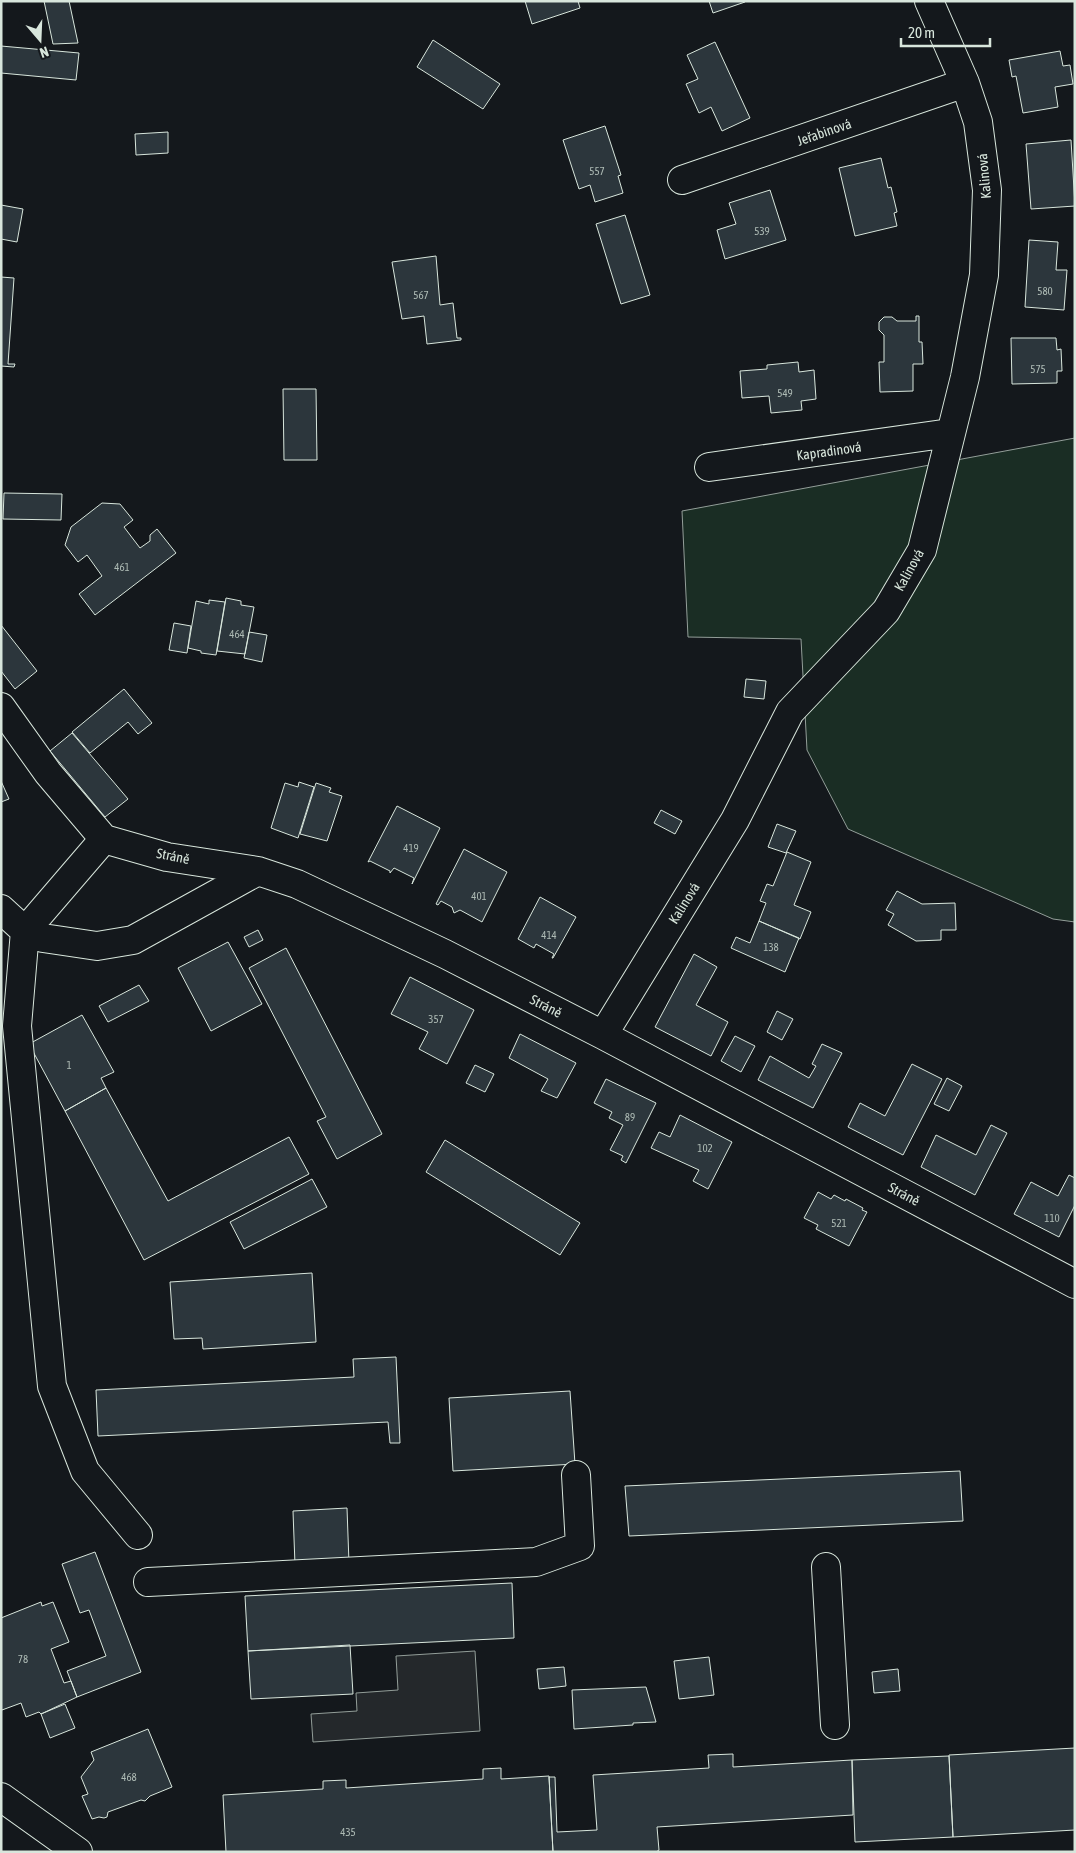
<svg xmlns="http://www.w3.org/2000/svg" width="1076" height="1853" font-family="'Asap Condensed',sans-serif">
<rect width="100%" height="100%" fill="#14181c"/>
<!-- green -->
<path fill="#1a2d24" stroke="#939e99" d="M 1075,438 L 1075,922 L 1053,919 L 848,829 L 807,750 L 801,639 L 688,637 L 682,511 Z"/>
<!-- parking -->
<path fill="#24282b" stroke="#939e99" d="M 475,1651 L 480,1731 L 313,1742 L 311,1714 L 357,1711 L 356,1693 L 398,1690 L 396,1656 Z"/>
<!-- building -->
<path fill="#2c363c" stroke="#d8e6dc" d="M 44,1 L 69,1 L 78,43 L 53,44 Z
M 525,1 L 578,1 L 580,8 L 532,24 Z
M 709,1 L 745,1 L 745,2 L 713,13 Z
M 433,40 L 500,84 L 483,109 L 417,67 Z
M 715,42 L 750,118 L 722,131 L 711,107 L 699,113 L 686,84 L 698,79 L 687,55 Z
M 1,46 L 79,53 L 76,80 L 1,73 Z
M 1060,51 L 1063,66 L 1070,65 L 1073,84 L 1055,87 L 1058,107 L 1023,113 L 1016,76 L 1012,77 L 1009,60 Z
M 605,126 L 621,175 L 618,176 L 623,193 L 595,202 L 590,185 L 579,189 L 563,140 Z
M 168,132 L 168,153 L 136,155 L 135,134 Z
M 1071,140 L 1075,206 L 1031,209 L 1026,144 Z
M 881,158 L 888,188 L 891,187 L 897,212 L 894,213 L 897,226 L 855,236 L 839,168 Z
M 770,190 L 786,240 L 725,259 L 717,230 L 736,224 L 729,203 Z
M 1,205 L 23,209 L 17,242 L 1,239 Z
M 625,215 L 650,295 L 621,304 L 596,224 Z
M 1029,240 L 1058,242 L 1056,270 L 1067,270 L 1064,310 L 1025,307 Z
M 436,256 L 440,305 L 453,303 L 457,338 L 461,338 L 461,340 L 427,344 L 424,316 L 402,319 L 392,262 Z
M 1,277 L 14,278 L 8,364 L 15,364 L 14,367 L 1,366 Z
M 916,316 L 919,316 L 919,342 L 922,342 L 923,364 L 913,364 L 913,391 L 880,392 L 879,362 L 884,362 L 884,335 L 879,330 L 879,322 L 884,317 L 892,317 L 897,321 L 916,321 Z
M 1011,338 L 1056,338 L 1057,350 L 1061,349 L 1062,371 L 1057,371 L 1057,383 L 1012,384 Z
M 798,362 L 799,372 L 814,370 L 816,399 L 801,401 L 802,410 L 771,413 L 769,396 L 742,398 L 740,371 L 767,369 L 767,365 Z
M 283,389 L 316,389 L 317,460 L 284,460 Z
M 4,493 L 62,494 L 61,520 L 3,519 Z
M 102,503 L 120,504 L 133,520 L 124,527 L 140,548 L 150,541 L 150,535 L 157,529 L 176,553 L 95,615 L 79,594 L 102,576 L 87,555 L 78,562 L 65,545 L 71,527 Z
M 226,598 L 241,601 L 241,605 L 254,607 L 245,654 L 217,651 Z
M 209,600 L 225,602 L 216,655 L 201,653 L 201,651 L 188,648 L 196,601 L 209,604 Z
M 174,623 L 191,626 L 187,653 L 169,650 Z
M 1,625 L 37,671 L 15,689 L 1,671 Z
M 249,632 L 267,635 L 262,662 L 244,658 Z
M 746,679 L 766,681 L 764,699 L 744,697 Z
M 124,689 L 152,723 L 138,734 L 128,722 L 90,753 L 72,732 Z
M 72,733 L 128,799 L 105,817 L 50,751 Z
M 1,781 L 9,799 L 1,802 Z
M 299,782 L 314,787 L 298,838 L 271,828 L 285,783 L 298,787 Z
M 316,783 L 331,788 L 329,792 L 342,796 L 327,841 L 300,834 Z
M 397,806 L 440,828 L 412,884 L 414,878 L 394,868 L 390,873 L 390,871 L 370,861 L 368,862 Z
M 661,810 L 682,821 L 675,834 L 654,823 Z
M 777,824 L 796,831 L 786,853 L 768,847 Z
M 464,849 L 507,872 L 482,922 L 460,910 L 454,913 L 452,907 L 441,901 L 438,905 L 436,904 Z
M 787,852 L 811,862 L 794,905 L 811,912 L 800,939 L 759,921 L 766,903 L 760,901 L 767,884 L 773,886 Z
M 897,891 L 922,904 L 955,903 L 956,930 L 941,930 L 941,940 L 916,941 L 888,925 L 894,914 L 886,910 Z
M 540,897 L 576,917 L 553,958 L 552,958 L 554,954 L 536,944 L 534,948 L 518,939 Z
M 759,921 L 799,938 L 785,972 L 731,948 L 736,937 L 750,943 Z
M 258,930 L 263,940 L 249,947 L 244,937 Z
M 228,942 L 262,1004 L 211,1031 L 178,968 Z
M 286,948 L 382,1134 L 337,1159 L 317,1121 L 326,1117 L 249,968 Z
M 694,954 L 717,967 L 696,1005 L 728,1022 L 711,1056 L 655,1027 Z
M 410,977 L 474,1010 L 447,1064 L 419,1049 L 428,1032 L 391,1014 Z
M 139,985 L 149,1001 L 108,1022 L 99,1006 Z
M 777,1011 L 793,1019 L 782,1040 L 767,1032 Z
M 82,1015 L 114,1072 L 101,1078 L 106,1088 L 65,1111 L 29,1044 Z
M 520,1034 L 576,1063 L 557,1098 L 541,1091 L 548,1079 L 509,1058 Z
M 735,1036 L 755,1046 L 741,1072 L 721,1061 Z
M 822,1044 L 842,1053 L 813,1108 L 758,1080 L 770,1056 L 809,1078 L 816,1066 L 812,1064 Z
M 912,1064 L 942,1079 L 903,1155 L 848,1127 L 860,1103 L 885,1116 Z
M 475,1065 L 494,1074 L 485,1092 L 466,1083 Z
M 947,1078 L 962,1086 L 949,1111 L 934,1104 Z
M 606,1079 L 656,1103 L 626,1163 L 621,1160 L 623,1156 L 610,1150 L 623,1125 L 609,1118 L 612,1112 L 594,1103 Z
M 106,1088 L 168,1201 L 289,1137 L 309,1174 L 144,1260 L 65,1111 Z
M 680,1115 L 732,1142 L 708,1189 L 693,1181 L 699,1170 L 651,1148 L 659,1132 L 670,1137 Z
M 991,1125 L 1007,1133 L 975,1195 L 921,1167 L 936,1135 L 976,1155 Z
M 445,1140 L 580,1223 L 560,1255 L 426,1172 Z
M 1069,1175 L 1075,1178 L 1075,1205 L 1059,1237 L 1014,1214 L 1031,1182 L 1058,1196 Z
M 312,1179 L 327,1207 L 244,1249 L 230,1222 Z
M 818,1192 L 831,1199 L 834,1195 L 845,1201 L 846,1199 L 863,1208 L 862,1210 L 867,1212 L 849,1246 L 816,1229 L 818,1225 L 804,1218 Z
M 312,1273 L 316,1342 L 203,1349 L 202,1338 L 174,1339 L 170,1282 Z
M 396,1357 L 400,1443 L 390,1443 L 388,1422 L 98,1436 L 96,1390 L 354,1377 L 353,1359 Z
M 570,1391 L 575,1464 L 453,1471 L 449,1398 Z
M 960,1471 L 963,1521 L 629,1536 L 625,1486 Z
M 347,1508 L 349,1563 L 295,1565 L 293,1511 Z
M 95,1552 L 141,1672 L 77,1697 L 67,1671 L 106,1656 L 89,1610 L 80,1613 L 62,1564 Z
M 512,1583 L 514,1638 L 248,1651 L 245,1596 Z
M 41,1602 L 42,1606 L 53,1602 L 69,1642 L 51,1649 L 64,1683 L 71,1681 L 77,1697 L 41,1714 L 39,1712 L 26,1717 L 21,1703 L 2,1710 L 1,1708 L 1,1618 Z
M 350,1645 L 353,1694 L 251,1699 L 248,1651 Z
M 709,1657 L 714,1695 L 679,1699 L 674,1661 Z
M 564,1667 L 566,1686 L 539,1689 L 537,1669 Z
M 898,1669 L 900,1691 L 874,1693 L 872,1672 Z
M 646,1687 L 656,1722 L 633,1723 L 633,1725 L 574,1729 L 572,1690 Z
M 65,1704 L 75,1728 L 50,1738 L 41,1714 Z
M 148,1729 L 172,1787 L 150,1796 L 145,1801 L 141,1800 L 108,1812 L 107,1817 L 104,1818 L 99,1817 L 92,1819 L 82,1796 L 88,1794 L 81,1777 L 94,1760 L 91,1752 Z
M 1075,1748 L 1075,1830 L 953,1837 L 949,1755 Z
M 733,1754 L 733,1767 L 852,1760 L 853,1815 L 657,1827 L 659,1850 L 656,1852 L 553,1852 L 549,1777 L 555,1777 L 557,1832 L 597,1830 L 593,1775 L 709,1768 L 708,1755 Z
M 949,1756 L 953,1837 L 855,1842 L 852,1760 Z
M 501,1768 L 501,1779 L 549,1776 L 553,1852 L 226,1852 L 223,1795 L 323,1789 L 323,1781 L 346,1780 L 346,1788 L 483,1779 L 483,1769 Z"/>
<g fill="none" stroke-linecap="round" stroke-linejoin="round">
<!-- minor casing -->
<g stroke="#d8e6dc" stroke-width="30">
<path id="minor" d="M 682,180 L 965,83
M 709,467 L 950,433
M 1,707 L 48,773 L 104,839
M 104,839 L 167,857 L 258,871 L 297,884 L 445,954 L 603,1035 L 1075,1284
M 104,839 L 25,931 L 17,1026 L 52,1386 L 85,1471 L 138,1535
M 1,909 L 25,931 L 43,938 L 97,946 L 133,940 L 258,871
M 603,1035 L 735,820 L 790,712 L 886,611 L 922,550 L 965,377 L 984,275 L 987,190 L 978,122 L 965,83 L 929,1
M 826,1567 L 835,1725
M 148,1582 L 536,1562 L 580,1546 L 576,1475
M 1,1797 L 78,1852"/>
</g>
<!-- minor -->
<use href="#minor" stroke="#14181c" stroke-width="28"/>
</g>
<g text-anchor="middle" stroke-width="4" stroke-linejoin="round" paint-order="stroke">
<!-- number labels -->
<g font-size="11" fill="#adbab4">
<text x="597" y="175">557</text>
<text x="762" y="235">539</text>
<text x="1045" y="295">580</text>
<text x="421" y="299">567</text>
<text x="1038" y="373">575</text>
<text x="785" y="397">549</text>
<text x="122" y="571">461</text>
<text x="237" y="638">464</text>
<text x="411" y="852">419</text>
<text x="479" y="900">401</text>
<text x="549" y="939">414</text>
<text x="771" y="951">138</text>
<text x="436" y="1023">357</text>
<text x="69" y="1069">1</text>
<text x="630" y="1121">89</text>
<text x="705" y="1152">102</text>
<text x="1052" y="1222">110</text>
<text x="839" y="1227">521</text>
<text x="23" y="1663">78</text>
<text x="129" y="1781">468</text>
<text x="348" y="1836">435</text>
</g>
<!-- street labels -->
<g font-size="14" fill="#d8e6dc" stroke="#14181c">
<text transform="translate(824 132) rotate(-19)" y="5">Jeřabinová</text>
<text transform="translate(984 176) rotate(-95)" y="5">Kalinová</text>
<text transform="translate(829 451) rotate(-8)" y="5">Kapradinová</text>
<text transform="translate(909 570) rotate(-61)" y="5">Kalinová</text>
<text transform="translate(173 856) rotate(11)" y="5">Stráně</text>
<text transform="translate(684 903) rotate(-58)" y="5">Kalinová</text>
<text transform="translate(546 1006) rotate(27)" y="5">Stráně</text>
<text transform="translate(904 1194) rotate(28)" y="5">Stráně</text>
</g>
</g>
<!-- border -->
<rect width="1076" height="1853" fill="none" stroke="#d8e6dc" stroke-width="5"/>
<!-- north arrow -->
<g transform="translate(40 40) rotate(161)" stroke="#14181c" stroke-width="4" paint-order="stroke">
<path d="M0-4L9 19L0 12L-9 19Z" fill="#d8e6dc"/>
<text y="-8" font-size="14" font-weight="bold" text-anchor="middle" fill="#d8e6dc">N</text>
</g>
<!-- scale -->
<path d="M901 38v8h89v-8" fill="none" stroke="#d8e6dc" stroke-width="2.5"/>
<text x="908" y="38" font-size="15" fill="#d8e6dc" stroke="#14181c" stroke-width="4" paint-order="stroke">20 m</text>
</svg>
